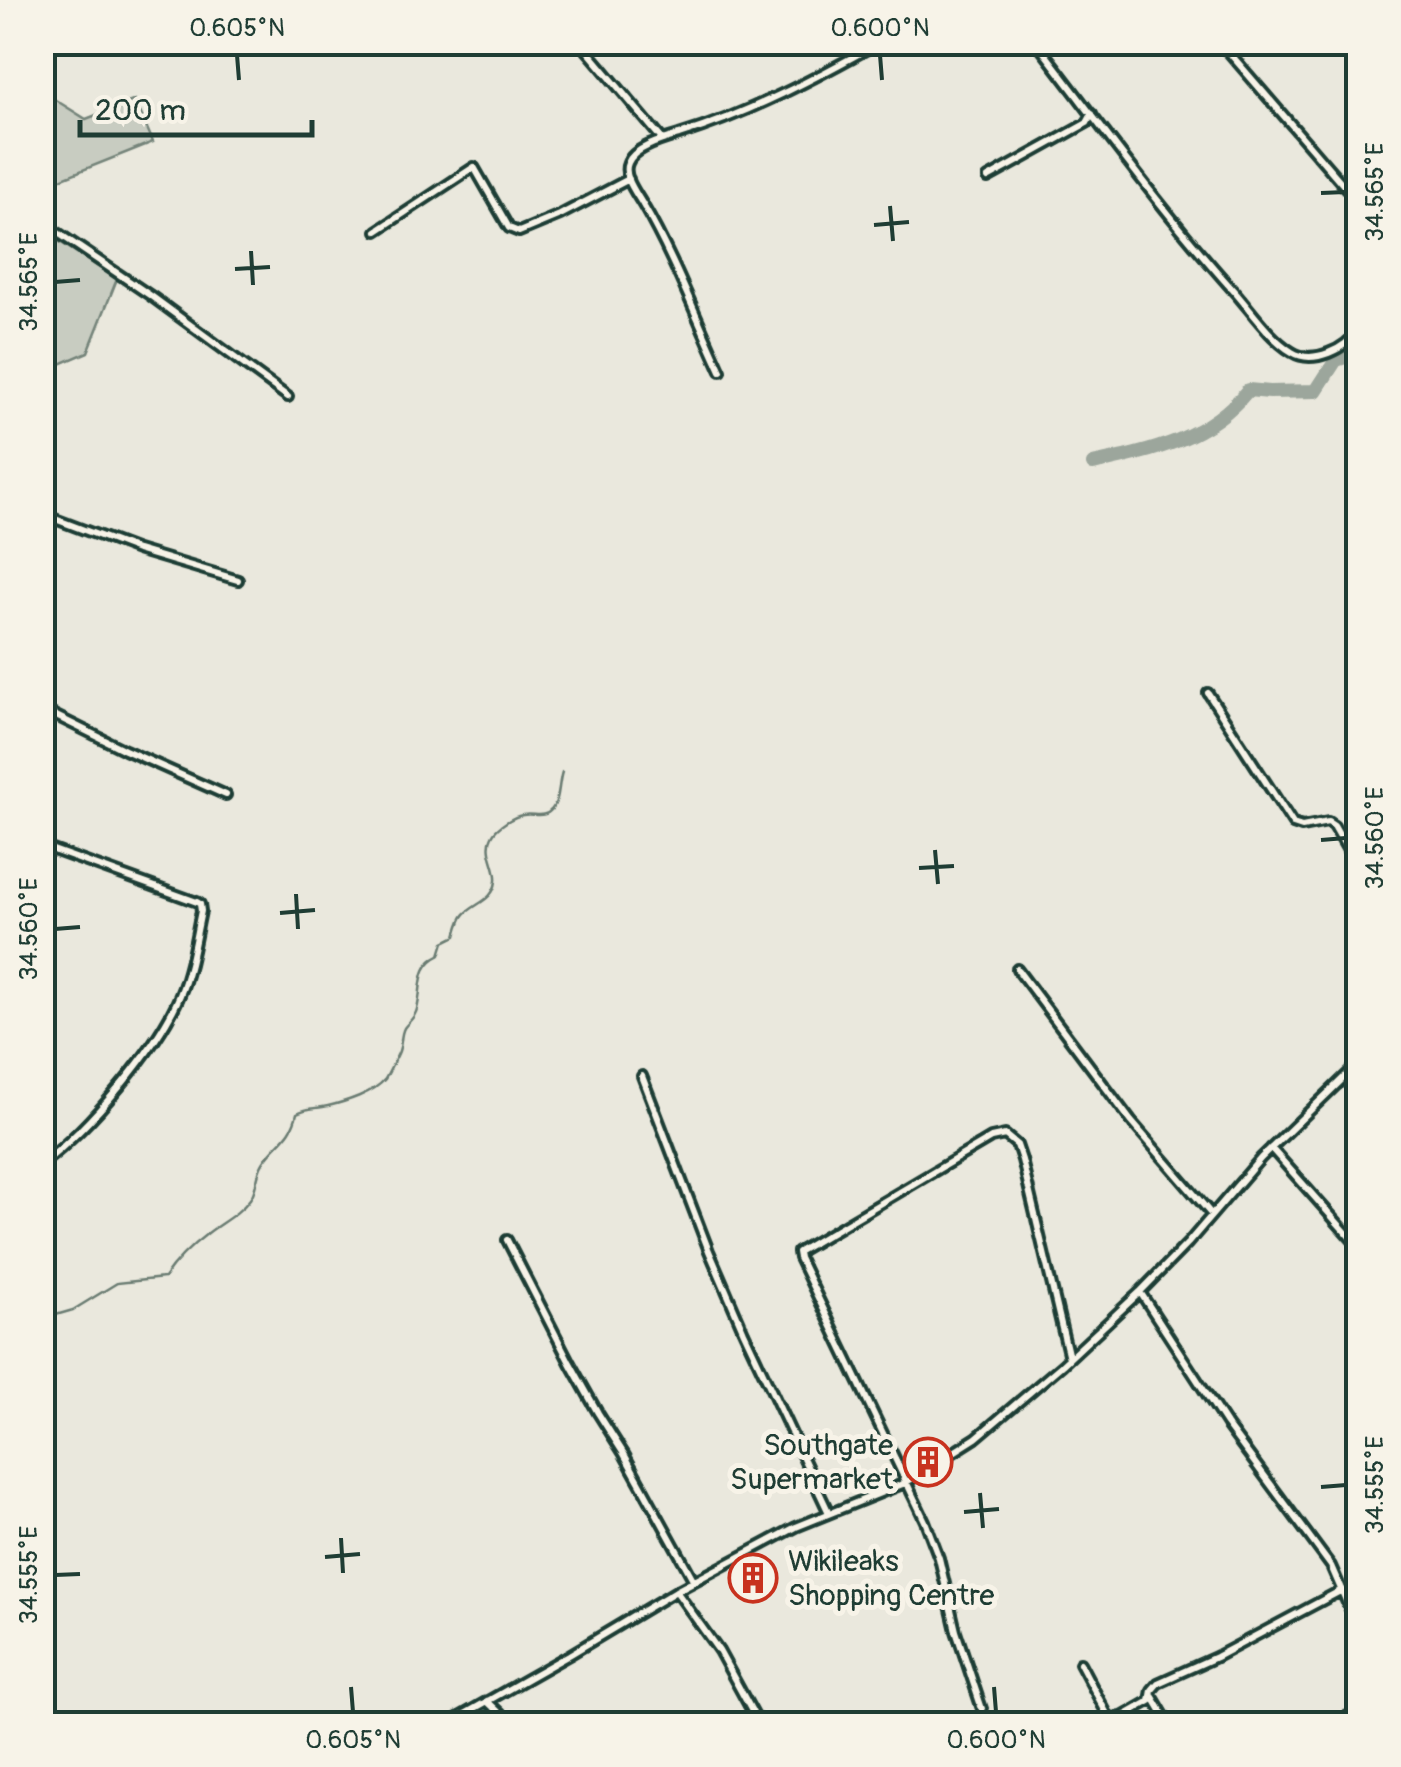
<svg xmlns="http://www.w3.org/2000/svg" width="1401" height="1767" font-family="Pangolin,sans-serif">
<rect width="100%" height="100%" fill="#eae8dd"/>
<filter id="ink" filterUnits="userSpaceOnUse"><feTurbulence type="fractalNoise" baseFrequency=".01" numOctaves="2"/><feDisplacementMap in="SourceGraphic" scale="20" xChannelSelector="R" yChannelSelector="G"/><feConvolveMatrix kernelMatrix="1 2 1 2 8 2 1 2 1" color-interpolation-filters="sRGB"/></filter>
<g filter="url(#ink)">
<!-- green -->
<path fill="#c8ccc1" stroke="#74847a" stroke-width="2.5" d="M 49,96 L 86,119 L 135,100 L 153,142 L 43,186 L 43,101 Z
M 43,231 L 117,279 L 88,352 L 58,365 L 43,361 Z"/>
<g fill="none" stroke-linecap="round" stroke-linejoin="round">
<!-- stream -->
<path stroke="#6a7c72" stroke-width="2.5" d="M 42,1319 L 73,1310 L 117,1283 L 164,1278 C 176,1260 191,1246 208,1233 C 222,1222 239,1214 250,1199 C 257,1190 256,1174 263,1163 C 275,1143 292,1138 297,1113 C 308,1107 317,1109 328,1106 C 345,1102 374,1093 385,1079 C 387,1076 398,1054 399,1051 C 402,1043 400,1036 404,1028 C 409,1021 415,1018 417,1009 C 423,987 416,966 440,955 L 444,942 L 456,936 C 458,929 460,919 465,914 C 476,903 494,900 496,881 C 498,867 484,851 492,836 C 496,827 514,816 523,815 C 534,813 544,819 552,809 C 560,799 558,784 562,772"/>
<!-- river -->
<path stroke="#9ca69c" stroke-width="14" d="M 1093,464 C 1152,451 1208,439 1248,390 L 1270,392 L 1316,391 L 1336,360 L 1358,353"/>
<!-- minor casing -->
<g stroke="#1f3d34" stroke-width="14">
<path id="minor" d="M 580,42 L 661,138
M 1036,42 C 1101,126 1163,212 1233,290 C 1251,310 1269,338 1292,352 C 1313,365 1347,349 1358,329
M 1220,42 L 1358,202
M 988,178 L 1087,123 L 1092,114
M 42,222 L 151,296 L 288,397
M 377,231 L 474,167 L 509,228 L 519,232 L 560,215 L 629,179
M 721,371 C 696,317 673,256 643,205 C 637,194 622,176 628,163 C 634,147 665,139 679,135 C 750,113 816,78 880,42
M 42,514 L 137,550 L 238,580
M 1208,693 L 1293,824 L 1302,827 L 1328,822 L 1334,826 L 1358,868
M 42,709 L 125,750 L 226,795
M 42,846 L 197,902 L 200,904 L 201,911 C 195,939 191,969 180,995 C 158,1048 88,1129 42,1164
M 1017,969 L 1131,1121 L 1212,1215
M 642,1076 L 709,1251 L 744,1332 L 829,1513
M 1271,1148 L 1358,1246
M 507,1240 L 570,1363 L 598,1413 L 624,1454 L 694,1581
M 1140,1292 L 1226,1424 L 1331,1566 L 1358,1628
M 676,1591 L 719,1651 L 759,1724
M 1080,1663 L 1107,1714 L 1111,1718 L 1122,1717 L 1150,1701 L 1152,1690 L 1158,1683 L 1216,1657 L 1342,1590
M 1153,1697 L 1169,1724
M 487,1701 L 511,1724
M 447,1724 L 569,1655 L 676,1591 L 796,1527 L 905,1483 L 976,1438 L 1062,1365 L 1140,1292 L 1188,1243 L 1261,1158 L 1358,1064
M 987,1724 L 956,1631 L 939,1558 L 925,1521 L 799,1258 L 798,1252 L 991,1138 L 1005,1135 L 1017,1145 L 1022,1160 L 1069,1358
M 1331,1724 L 1358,1711"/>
</g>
<!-- minor -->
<use href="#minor" stroke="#f7f3e8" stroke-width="6"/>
</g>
</g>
<!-- ticks -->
<path fill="none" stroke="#1f3d34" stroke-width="4" d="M 237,55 L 239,80M 880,55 L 882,80M 1321,193 L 1346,192M 890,206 L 893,241M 874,225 L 909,222M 251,251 L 253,285M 235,269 L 270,267M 55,282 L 80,280M 1321,840 L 1346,838M 935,850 L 938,884M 919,868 L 954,866M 296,894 L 298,929M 280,913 L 315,910M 55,929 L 80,927M 1321,1487 L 1346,1485M 980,1493 L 983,1528M 964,1512 L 999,1509M 341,1538 L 343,1573M 325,1557 L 360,1554M 55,1575 L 80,1574M 351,1687 L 353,1712M 994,1687 L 996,1712"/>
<!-- icons -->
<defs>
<g id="building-ring" transform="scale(2.5)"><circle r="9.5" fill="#f7f3e8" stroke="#c8321e" stroke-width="1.5"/><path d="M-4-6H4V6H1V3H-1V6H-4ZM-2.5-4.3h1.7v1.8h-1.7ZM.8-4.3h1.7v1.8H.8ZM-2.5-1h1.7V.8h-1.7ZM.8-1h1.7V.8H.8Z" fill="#c8321e"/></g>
</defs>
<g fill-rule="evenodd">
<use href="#building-ring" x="928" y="1462"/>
<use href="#building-ring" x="753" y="1578"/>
</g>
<g text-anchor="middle" stroke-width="10" stroke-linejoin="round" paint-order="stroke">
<!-- poi labels -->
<g font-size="30" fill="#1f3d34" stroke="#f7f3e8" text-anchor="end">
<text x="893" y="1455">Southgate<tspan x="893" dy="34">Supermarket</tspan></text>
<text x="788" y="1571" text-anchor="start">Wikileaks<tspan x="788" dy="34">Shopping Centre</tspan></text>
</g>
</g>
<!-- margin -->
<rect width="1401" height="1767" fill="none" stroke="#f7f3e8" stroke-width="110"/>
<!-- scale -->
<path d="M80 120v15h232v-15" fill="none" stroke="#1f3d34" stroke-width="5"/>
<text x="95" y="120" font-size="30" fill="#1f3d34" stroke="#f7f3e8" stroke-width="8" paint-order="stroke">200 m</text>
<rect x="55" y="55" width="1291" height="1657" fill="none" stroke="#1f3d34" stroke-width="4"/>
<g font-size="25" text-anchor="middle" fill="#1f3d34">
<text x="237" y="36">0.605°N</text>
<text x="880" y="36">0.600°N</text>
<text transform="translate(1374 192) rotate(-90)" y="9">34.565°E</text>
<text transform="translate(28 282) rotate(-90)" y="9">34.565°E</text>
<text transform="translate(1374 838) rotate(-90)" y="9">34.560°E</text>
<text transform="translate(28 929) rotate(-90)" y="9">34.560°E</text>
<text transform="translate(1374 1485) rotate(-90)" y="9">34.555°E</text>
<text transform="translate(28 1575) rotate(-90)" y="9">34.555°E</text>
<text x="353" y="1748">0.605°N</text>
<text x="996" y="1748">0.600°N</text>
</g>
</svg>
